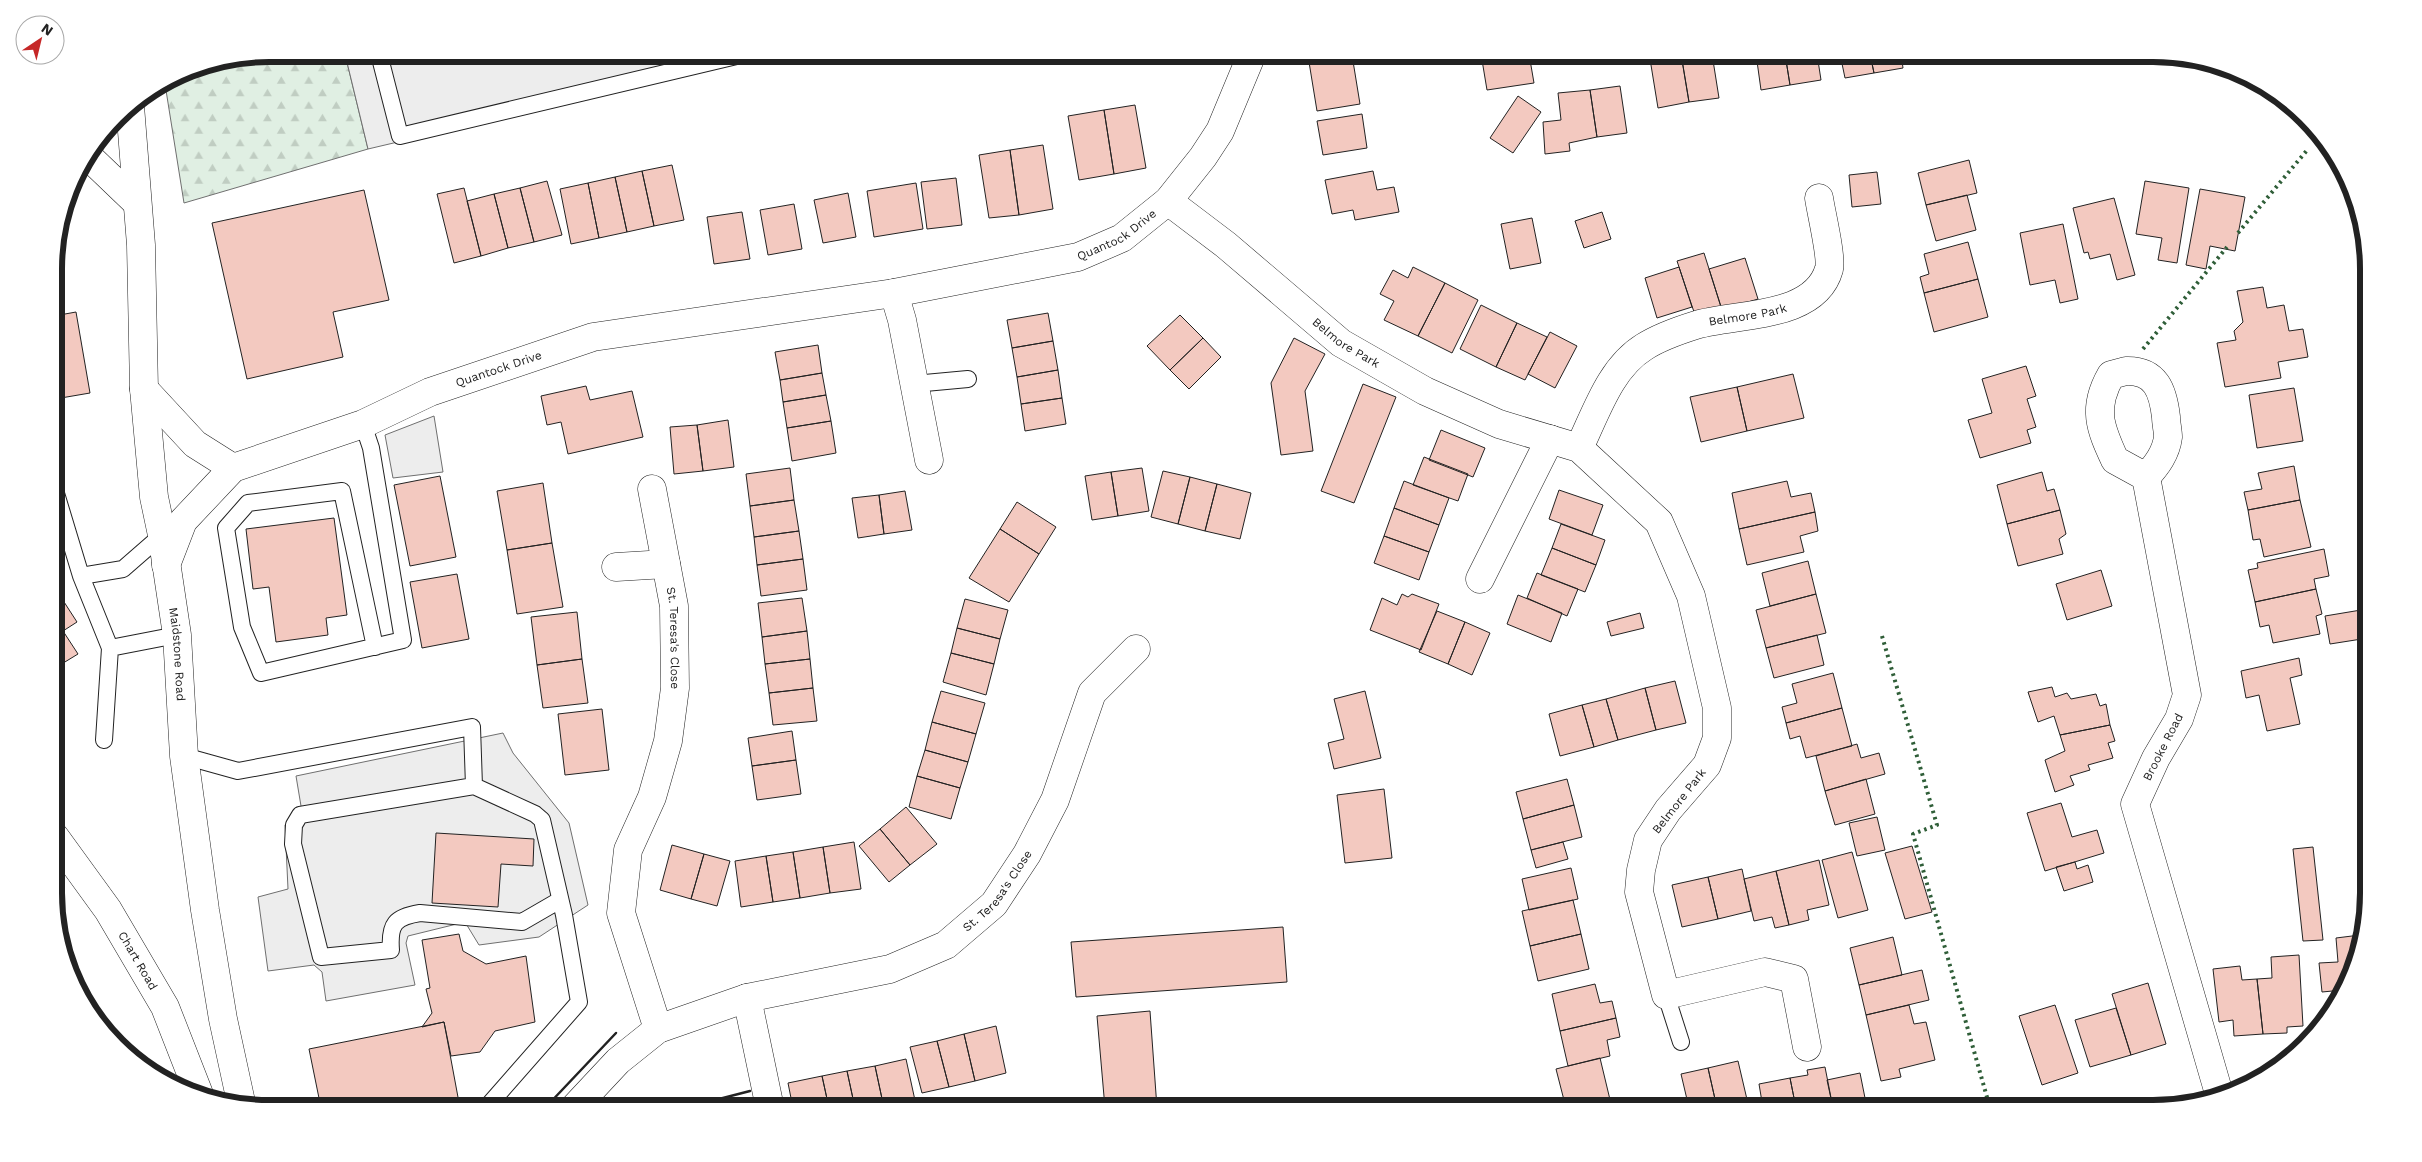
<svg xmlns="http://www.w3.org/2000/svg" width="2422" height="1162" font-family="'Work Sans',sans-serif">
<defs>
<pattern id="forest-firs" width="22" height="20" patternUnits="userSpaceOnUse" patternTransform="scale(1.25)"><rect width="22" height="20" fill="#e0efe3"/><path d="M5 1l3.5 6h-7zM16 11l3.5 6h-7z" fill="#c0cdc2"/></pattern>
</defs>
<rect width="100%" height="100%" fill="#fff"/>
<!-- forest -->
<path fill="url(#forest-firs)" stroke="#6f6f6f" d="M 270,54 L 345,54 L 368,149 L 184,203 L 165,84 L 187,70 Z"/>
<!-- parking -->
<path fill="#ededed" stroke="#6f6f6f" d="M 345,54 L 772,54 L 368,149 Z
M 434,416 L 443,472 L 393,478 L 385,435 Z
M 503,733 L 513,753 L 569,823 L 588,905 L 539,937 L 479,945 L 465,922 L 408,936 L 406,943 L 415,985 L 326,1001 L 322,972 L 314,965 L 268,971 L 258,897 L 288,889 L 285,825 L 301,806 L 296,776 Z"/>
<!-- building -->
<path fill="#f3c9c0" stroke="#222" d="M 1131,54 L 1176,54 L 1132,62 Z
M 1481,54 L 1523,54 L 1482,60 Z
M 1529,54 L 1534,83 L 1487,90 L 1482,60 Z
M 1681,54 L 1712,54 L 1719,98 L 1689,102 Z
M 1681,54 L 1689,102 L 1658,108 L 1650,59 Z
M 1756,54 L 1785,54 L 1790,85 L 1761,90 Z
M 1785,54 L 1817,54 L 1821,80 L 1790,85 Z
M 1840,54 L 1870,54 L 1874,73 L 1845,78 Z
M 1870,54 L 1901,54 L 1903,68 L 1874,73 Z
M 1927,54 L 1957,54 L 1958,60 L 1928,64 Z
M 1957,54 L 1988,54 L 1988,55 L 1958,60 Z
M 2010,54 L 2046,54 L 2010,60 Z
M 1352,55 L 1360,104 L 1317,111 L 1309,62 Z
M 1620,86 L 1627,133 L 1597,137 L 1590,90 Z
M 1590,90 L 1597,137 L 1569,143 L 1570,151 L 1545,154 L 1543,122 L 1561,120 L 1558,93 Z
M 1518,96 L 1541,112 L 1513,153 L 1490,138 Z
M 1135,105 L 1146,168 L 1114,174 L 1104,110 Z
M 1104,110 L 1114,174 L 1079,180 L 1068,116 Z
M 1362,114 L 1367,148 L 1323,155 L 1317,121 Z
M 1043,145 L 1053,209 L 1019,215 L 1010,150 Z
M 1010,150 L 1019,215 L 989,218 L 979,155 Z
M 1969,160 L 1977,193 L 1926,205 L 1918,173 Z
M 672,165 L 684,220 L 654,226 L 642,171 Z
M 642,171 L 654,226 L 627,232 L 615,177 Z
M 1373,171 L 1377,190 L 1394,187 L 1399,212 L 1355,220 L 1353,210 L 1332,214 L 1325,180 Z
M 1877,172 L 1881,204 L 1852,207 L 1849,175 Z
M 615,177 L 627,232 L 599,238 L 588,183 Z
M 956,178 L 962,225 L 927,229 L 921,182 Z
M 547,181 L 562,235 L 534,242 L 520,188 Z
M 2145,181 L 2189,188 L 2177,263 L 2158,260 L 2162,238 L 2136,234 Z
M 588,183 L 599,238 L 571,244 L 560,189 Z
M 916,183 L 923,229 L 874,237 L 867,191 Z
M 464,188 L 481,256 L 454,263 L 437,194 Z
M 520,188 L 534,242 L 508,248 L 494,194 Z
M 2200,189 L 2245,197 L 2235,251 L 2210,246 L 2206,269 L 2186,265 Z
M 364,190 L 389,300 L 333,312 L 343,357 L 247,379 L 212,223 Z
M 848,193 L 856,237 L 823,243 L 814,200 Z
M 494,194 L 508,248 L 481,256 L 467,201 Z
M 1967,195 L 1976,230 L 1936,241 L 1926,205 Z
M 2114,198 L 2135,275 L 2117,280 L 2110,254 L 2090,259 L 2088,252 L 2084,253 L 2073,208 Z
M 794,204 L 802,249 L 768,255 L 760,210 Z
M 742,212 L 750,259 L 714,264 L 707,217 Z
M 1602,212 L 1611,239 L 1584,248 L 1575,221 Z
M 1532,218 L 1541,263 L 1510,269 L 1501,224 Z
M 2063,224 L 2078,299 L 2060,303 L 2055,280 L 2030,285 L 2020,233 Z
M 1968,242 L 1978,279 L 1924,293 L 1920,277 L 1929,274 L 1924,254 Z
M 1704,253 L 1722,310 L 1696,318 L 1677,261 Z
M 1745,258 L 1758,299 L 1722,310 L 1709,269 Z
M 1413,267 L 1445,283 L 1418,336 L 1384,320 L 1394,301 L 1380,294 L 1393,270 L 1408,278 Z
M 1679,267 L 1692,307 L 1657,318 L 1645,278 Z
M 1978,279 L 1988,317 L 1934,332 L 1924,293 Z
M 1445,283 L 1478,300 L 1452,353 L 1418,336 Z
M 2263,287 L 2267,308 L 2284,305 L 2289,331 L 2303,329 L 2308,357 L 2278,362 L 2281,378 L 2225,387 L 2217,343 L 2236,340 L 2234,331 L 2243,322 L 2237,291 Z
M 1481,305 L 1517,323 L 1496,367 L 1460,349 Z
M 76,312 L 90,393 L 55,399 L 54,316 Z
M 1048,313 L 1053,341 L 1012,348 L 1007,320 Z
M 1180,315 L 1203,338 L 1170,370 L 1147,346 Z
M 1517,323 L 1547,337 L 1525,380 L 1496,367 Z
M 1550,332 L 1577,346 L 1555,388 L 1528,374 Z
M 1203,338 L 1221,357 L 1189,389 L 1170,370 Z
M 1294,338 L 1325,354 L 1305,391 L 1313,451 L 1281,455 L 1271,383 Z
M 1053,341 L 1058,370 L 1017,377 L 1012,348 Z
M 818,345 L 822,373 L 780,380 L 775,352 Z
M 2026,366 L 2036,396 L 2027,399 L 2036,427 L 2027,430 L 2031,443 L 1980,458 L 1968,420 L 1992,413 L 1982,379 Z
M 1058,370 L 1062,398 L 1021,404 L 1017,377 Z
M 822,373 L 826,395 L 783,402 L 780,380 Z
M 1793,374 L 1804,418 L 1747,431 L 1737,387 Z
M 1363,384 L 1396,397 L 1354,503 L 1321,491 Z
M 586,386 L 590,400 L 632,391 L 643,437 L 568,454 L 561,422 L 547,425 L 541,396 Z
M 1737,387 L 1747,431 L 1701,442 L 1690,397 Z
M 2294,388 L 2303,441 L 2257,448 L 2249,395 Z
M 826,395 L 831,421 L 787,428 L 783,402 Z
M 1062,398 L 1066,424 L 1025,431 L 1021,404 Z
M 728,420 L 734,467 L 703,471 L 697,425 Z
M 831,421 L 836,453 L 792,461 L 787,428 Z
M 697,425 L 703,471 L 674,474 L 670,427 Z
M 1441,430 L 1485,448 L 1473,477 L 1429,460 Z
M 1424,457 L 1468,474 L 1458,501 L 1413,485 Z
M 2294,466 L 2300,500 L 2248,510 L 2244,492 L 2262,489 L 2258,473 Z
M 790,468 L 794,500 L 750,506 L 746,474 Z
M 1142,468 L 1149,511 L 1118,516 L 1111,472 Z
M 1163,471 L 1190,477 L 1178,524 L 1151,517 Z
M 1111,472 L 1118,516 L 1092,520 L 1085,476 Z
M 2042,472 L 2047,491 L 2054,489 L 2060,510 L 2007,524 L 1997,485 Z
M 440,476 L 456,557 L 410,566 L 394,485 Z
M 1190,477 L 1217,484 L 1205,531 L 1178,524 Z
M 1404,481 L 1449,498 L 1439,525 L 1394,508 Z
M 1787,481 L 1791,497 L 1811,493 L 1815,512 L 1739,529 L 1732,493 Z
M 543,483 L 552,543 L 507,550 L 497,491 Z
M 1217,484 L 1251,493 L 1240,539 L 1205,531 Z
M 1559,490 L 1603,505 L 1592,535 L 1549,519 Z
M 905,491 L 912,530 L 884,534 L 879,495 Z
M 879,495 L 884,534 L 858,538 L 852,498 Z
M 794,500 L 799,531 L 754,537 L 750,506 Z
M 2300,500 L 2311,547 L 2264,557 L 2260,539 L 2253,540 L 2248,510 Z
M 1017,502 L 1056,527 L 1039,554 L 1000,529 Z
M 1394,508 L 1439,525 L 1429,552 L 1384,536 Z
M 2060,510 L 2066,534 L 2059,539 L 2063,554 L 2018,566 L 2007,524 Z
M 1815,512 L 1818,531 L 1800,536 L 1804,552 L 1747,565 L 1739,529 Z
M 334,518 L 347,615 L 326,618 L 328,635 L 276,642 L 269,587 L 253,589 L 246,529 Z
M 1561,524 L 1605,540 L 1596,565 L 1552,548 Z
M 1000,529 L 1039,554 L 1009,602 L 969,578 Z
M 799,531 L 803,559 L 757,565 L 754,537 Z
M 1384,536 L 1429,552 L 1419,580 L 1374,563 Z
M 552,543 L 563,607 L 517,614 L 507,550 Z
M 1552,548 L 1596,565 L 1585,592 L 1541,575 Z
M 2324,549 L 2329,576 L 2314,579 L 2316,589 L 2255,602 L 2248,570 L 2258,568 L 2257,563 Z
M 803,559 L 807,590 L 761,596 L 757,565 Z
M 1808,561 L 1816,594 L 1770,606 L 1762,573 Z
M 2101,570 L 2112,606 L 2067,620 L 2056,584 Z
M 1537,573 L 1578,589 L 1567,616 L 1527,598 Z
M 457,574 L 469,639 L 422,648 L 410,582 Z
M 55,588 L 77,622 L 63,631 L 78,654 L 55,668 Z
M 2316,589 L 2322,614 L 2316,616 L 2320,634 L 2273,643 L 2269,625 L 2260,627 L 2255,602 Z
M 1402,594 L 1408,597 L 1412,594 L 1439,604 L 1421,650 L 1370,630 L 1382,598 L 1397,605 Z
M 1816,594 L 1826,633 L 1766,648 L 1756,610 Z
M 1518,595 L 1562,613 L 1551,642 L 1507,624 Z
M 802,598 L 807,631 L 762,637 L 758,603 Z
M 965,599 L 1008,610 L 1000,639 L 957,628 Z
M 2367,609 L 2368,638 L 2330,644 L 2325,616 Z
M 1437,611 L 1465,622 L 1448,664 L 1419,652 Z
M 577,612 L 582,659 L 537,665 L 531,617 Z
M 1640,613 L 1644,628 L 1611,636 L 1607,622 Z
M 1465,622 L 1490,633 L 1472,675 L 1448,664 Z
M 957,628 L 1000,639 L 994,664 L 951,653 Z
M 807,631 L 810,659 L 765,664 L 762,637 Z
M 1817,635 L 1824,665 L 1774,678 L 1766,648 Z
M 951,653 L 994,664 L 986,695 L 943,682 Z
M 2299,658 L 2302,675 L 2290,678 L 2300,724 L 2267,731 L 2259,695 L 2246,698 L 2241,671 Z
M 582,659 L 588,703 L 543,708 L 537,665 Z
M 810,659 L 813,688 L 769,693 L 765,664 Z
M 1833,673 L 1842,708 L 1786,723 L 1782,707 L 1797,703 L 1792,684 Z
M 1675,681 L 1686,723 L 1656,730 L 1645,688 Z
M 2052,687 L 2055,697 L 2067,693 L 2071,699 L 2096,694 L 2100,706 L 2106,704 L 2110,725 L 2060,735 L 2054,716 L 2038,722 L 2028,692 Z
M 813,688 L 817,721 L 773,725 L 769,693 Z
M 1645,688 L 1656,730 L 1618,740 L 1606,699 Z
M 941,691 L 985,703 L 976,734 L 932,722 Z
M 1365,691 L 1381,758 L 1334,769 L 1328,743 L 1344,739 L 1334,699 Z
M 1606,699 L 1618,740 L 1594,747 L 1582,705 Z
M 1582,705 L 1594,747 L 1560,756 L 1549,714 Z
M 1842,708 L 1852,746 L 1806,758 L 1800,736 L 1790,739 L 1786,723 Z
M 602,709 L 609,770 L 565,775 L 558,714 Z
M 932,722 L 976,734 L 968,762 L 925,750 Z
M 2110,725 L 2115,741 L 2108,743 L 2113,758 L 2088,765 L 2090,770 L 2070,776 L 2074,785 L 2055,792 L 2045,760 L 2065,751 L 2060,735 Z
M 792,731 L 796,760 L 752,766 L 748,738 Z
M 1857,744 L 1861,758 L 1879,753 L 1885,774 L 1825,791 L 1816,756 Z
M 925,750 L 968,762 L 960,788 L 917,776 Z
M 796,760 L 801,794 L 757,800 L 752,766 Z
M 917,776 L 960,788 L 951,819 L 909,807 Z
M 1567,779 L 1574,805 L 1523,819 L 1516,792 Z
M 1866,779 L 1875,814 L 1835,825 L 1825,791 Z
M 1384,789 L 1392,858 L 1345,863 L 1337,795 Z
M 2061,803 L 2072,837 L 2097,830 L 2104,853 L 2045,871 L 2027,813 Z
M 1574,805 L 1582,837 L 1531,850 L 1523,819 Z
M 906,807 L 937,844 L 910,865 L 880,829 Z
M 1877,817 L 1885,850 L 1857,856 L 1849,823 Z
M 880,829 L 910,865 L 889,882 L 859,846 Z
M 436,833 L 534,839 L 533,866 L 501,864 L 498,907 L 432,903 Z
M 854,842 L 861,889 L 830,893 L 823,847 Z
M 1563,842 L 1568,859 L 1536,868 L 1531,850 Z
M 672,845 L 704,854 L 691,899 L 660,890 Z
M 1912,846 L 1932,912 L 1905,919 L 1885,853 Z
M 823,847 L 830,893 L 800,898 L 793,852 Z
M 2313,847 L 2323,940 L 2303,941 L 2293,849 Z
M 793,852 L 800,898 L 773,902 L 766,856 Z
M 1852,852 L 1868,910 L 1838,918 L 1822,860 Z
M 704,854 L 730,861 L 717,906 L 691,899 Z
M 766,856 L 773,902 L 741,907 L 735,861 Z
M 1819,860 L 1829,905 L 1807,910 L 1809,920 L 1789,925 L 1776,871 Z
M 2075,862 L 2077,869 L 2088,865 L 2093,882 L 2064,891 L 2056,867 Z
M 1571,868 L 1578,899 L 1529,910 L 1522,879 Z
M 1742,869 L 1751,911 L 1718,919 L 1708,877 Z
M 1776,871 L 1789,925 L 1775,928 L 1772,917 L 1754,921 L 1744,879 Z
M 1708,877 L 1718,919 L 1682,927 L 1672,885 Z
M 1573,900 L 1581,934 L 1530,946 L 1522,911 Z
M 1283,927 L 1287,982 L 1076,997 L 1071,942 Z
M 459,934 L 463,951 L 486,964 L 526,956 L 535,1022 L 495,1031 L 480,1052 L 451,1056 L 444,1022 L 422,1027 L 432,1013 L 426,989 L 430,988 L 422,940 Z
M 1581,934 L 1589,969 L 1538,981 L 1530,946 Z
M 2360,935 L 2352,975 L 2343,990 L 2322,992 L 2319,963 L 2338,962 L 2336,938 Z
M 1893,937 L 1902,975 L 1859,985 L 1850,948 Z
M 2299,955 L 2303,1026 L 2287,1027 L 2287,1033 L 2263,1034 L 2257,979 L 2272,978 L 2271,957 Z
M 2240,966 L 2242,980 L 2257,979 L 2263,1034 L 2234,1036 L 2233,1020 L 2219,1022 L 2213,969 Z
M 1922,970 L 1929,1000 L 1866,1015 L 1859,985 Z
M 2148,983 L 2166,1044 L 2131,1055 L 2112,994 Z
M 1595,984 L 1600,1003 L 1612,1001 L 1616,1018 L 1560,1031 L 1552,994 Z
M 1909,1005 L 1914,1024 L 1926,1022 L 1935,1060 L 1899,1069 L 1901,1077 L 1881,1081 L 1866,1015 Z
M 2055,1005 L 2078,1073 L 2042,1085 L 2019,1016 Z
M 2116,1008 L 2131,1055 L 2090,1067 L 2075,1020 Z
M 1150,1011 L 1157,1108 L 1105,1108 L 1097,1016 Z
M 1616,1018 L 1620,1037 L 1607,1040 L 1610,1056 L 1568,1066 L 1560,1031 Z
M 444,1022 L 460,1108 L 321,1108 L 309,1049 Z
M 996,1026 L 1006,1073 L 975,1081 L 964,1034 Z
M 964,1034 L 975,1081 L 949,1087 L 937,1041 Z
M 937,1041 L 949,1087 L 922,1093 L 910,1047 Z
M 1600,1058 L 1612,1108 L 1566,1108 L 1556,1069 Z
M 906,1059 L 916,1105 L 900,1108 L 884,1108 L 875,1066 Z
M 1738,1061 L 1749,1108 L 1717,1108 L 1708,1068 Z
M 875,1066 L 884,1108 L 855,1108 L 847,1071 Z
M 1825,1067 L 1833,1108 L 1796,1108 L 1790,1078 L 1808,1075 L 1807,1070 Z
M 1708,1068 L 1717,1108 L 1689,1108 L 1681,1074 Z
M 847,1071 L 855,1108 L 829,1108 L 822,1076 Z
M 1860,1073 L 1867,1108 L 1833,1108 L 1827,1080 Z
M 822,1076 L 829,1108 L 793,1108 L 788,1083 Z
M 1790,1078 L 1796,1108 L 1763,1108 L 1759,1084 Z
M 1510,1101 L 1512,1108 L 1484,1108 L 1484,1107 Z"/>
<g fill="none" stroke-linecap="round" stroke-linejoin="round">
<!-- lane casing -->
<g stroke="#222" stroke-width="18">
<path id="lane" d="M 379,54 L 400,136 L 745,54
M 914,384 L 968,379
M 363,424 L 371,448 L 403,640 L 261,673 L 242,627 L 226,528 L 248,503 L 342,491 L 375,647
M 55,490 L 81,576 L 110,648 L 104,740
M 81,576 L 123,569 L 162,535
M 110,648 L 177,635
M 184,756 L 238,771 L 472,727 L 474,786 L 535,814 L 542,820 L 564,915 L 579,1002 L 486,1108
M 474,786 L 300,815 L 294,825 L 293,844 L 321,957 L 391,950 C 389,924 395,917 420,913 L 522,922 L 560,900
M 1666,995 L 1681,1042"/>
</g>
<!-- street casing -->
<g stroke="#222" stroke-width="29">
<g id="street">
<path id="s1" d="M 1168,201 L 1226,245 L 1341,343 L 1425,391 L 1499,424 L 1579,448 L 1659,522 L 1691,596 L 1717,708 L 1717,738 L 1707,765 L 1668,810 L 1648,840 L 1641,870 L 1639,892 L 1666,995 L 1765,972 L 1794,979 L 1807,1047"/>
<path d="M 894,293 L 902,320 L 929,460"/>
<path d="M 2126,371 C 2156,370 2163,391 2166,417 C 2166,423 2168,431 2168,437 C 2166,453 2157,465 2146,477 L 2115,460 C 2100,428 2092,408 2111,375 Z"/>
<path d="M 144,389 L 195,444 L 233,468"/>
<path id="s2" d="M 1579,448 C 1596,413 1610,368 1644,347 C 1658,338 1680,330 1696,325 C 1737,313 1815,319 1829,269 C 1832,257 1821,212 1819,198"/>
<path d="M 2146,477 L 2187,695 L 2179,719 L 2156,758 L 2135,804 L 2220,1097"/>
<path id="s3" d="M 652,489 L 674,606 L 675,688 L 668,741 L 652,797 L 628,850 L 621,913 L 658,1029"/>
<path id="s4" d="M 166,565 L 183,521 L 233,468 L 363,424 L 430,392 L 593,337 L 894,293 L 1078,257 L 1122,238 L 1168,201 L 1203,157 L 1220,131 L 1252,54"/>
<path d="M 616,567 L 666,564"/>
<path d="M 1480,579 L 1550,439"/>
<path d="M 747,998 L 770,1108"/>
<path id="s5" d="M 574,1108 L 618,1061 L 658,1029 L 747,998 L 890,969 L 946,945 L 994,904 L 1027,854 L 1055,800 L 1092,693 L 1136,649"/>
</g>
</g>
<!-- primary casing -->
<g stroke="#222" stroke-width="29">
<g id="primary">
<path id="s6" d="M 130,106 L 141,245 L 144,389 L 154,497 L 162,535 L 177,635 L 184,756 L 205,910 L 223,1019 L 241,1102"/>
<path d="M 89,157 L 137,203"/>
<path id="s7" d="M 55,837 L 108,910 L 165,1007 L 199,1094"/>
</g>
</g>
<!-- lane -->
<use href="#lane" stroke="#fff" stroke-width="16"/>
<!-- street -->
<use href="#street" stroke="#fff" stroke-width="28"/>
<!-- primary -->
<use href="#primary" stroke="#fff" stroke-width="28"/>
<!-- hedge -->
<path stroke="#2f5e38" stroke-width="4" stroke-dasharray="2.5 4" stroke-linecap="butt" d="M 2238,233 L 2308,149
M 2143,349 L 2227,247
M 1882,636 L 1937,825 L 1913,834 L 1990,1108"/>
<!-- wall -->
<path stroke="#222" stroke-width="2.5" d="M 719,1099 L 750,1091
M 545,1108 L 616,1033"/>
</g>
<g text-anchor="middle" stroke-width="4" stroke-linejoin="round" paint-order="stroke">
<!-- street labels -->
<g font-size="12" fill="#222" stroke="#fff">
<text dy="4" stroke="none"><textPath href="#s4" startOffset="1040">Quantock Drive</textPath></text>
<text dy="4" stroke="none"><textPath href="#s2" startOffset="231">Belmore Park</textPath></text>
<text dy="4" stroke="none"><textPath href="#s1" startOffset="228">Belmore Park</textPath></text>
<text dy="4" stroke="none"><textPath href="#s4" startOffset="404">Quantock Drive</textPath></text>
<text dy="4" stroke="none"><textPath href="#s3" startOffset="151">St. Teresa's Close</textPath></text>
<text dy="4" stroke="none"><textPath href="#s6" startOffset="551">Maidstone Road</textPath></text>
<text transform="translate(2163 747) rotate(-63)" y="4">Brooke Road</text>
<text transform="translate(1679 801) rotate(-52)" y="4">Belmore Park</text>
<text dy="4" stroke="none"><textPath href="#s5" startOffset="492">St. Teresa's Close</textPath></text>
<text dy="4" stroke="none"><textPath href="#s7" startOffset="149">Chart Road</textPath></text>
</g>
</g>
<!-- crop -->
<path d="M0 0H2422V1162H0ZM269 62H2153A207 207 0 0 1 2360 269V893A207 207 0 0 1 2153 1100H269A207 207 0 0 1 62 893V269A207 207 0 0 1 269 62Z" fill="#fff" fill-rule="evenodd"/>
<path fill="none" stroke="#222" stroke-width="6" d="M269 62H2153A207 207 0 0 1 2360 269V893A207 207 0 0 1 2153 1100H269A207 207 0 0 1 62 893V269A207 207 0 0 1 269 62Z"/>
<!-- north arrow -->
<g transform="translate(40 40) rotate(35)"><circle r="24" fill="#ffffff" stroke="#a7a7a7"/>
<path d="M0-4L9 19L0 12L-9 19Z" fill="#c62828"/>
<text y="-8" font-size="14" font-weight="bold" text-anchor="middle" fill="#222222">N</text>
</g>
</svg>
